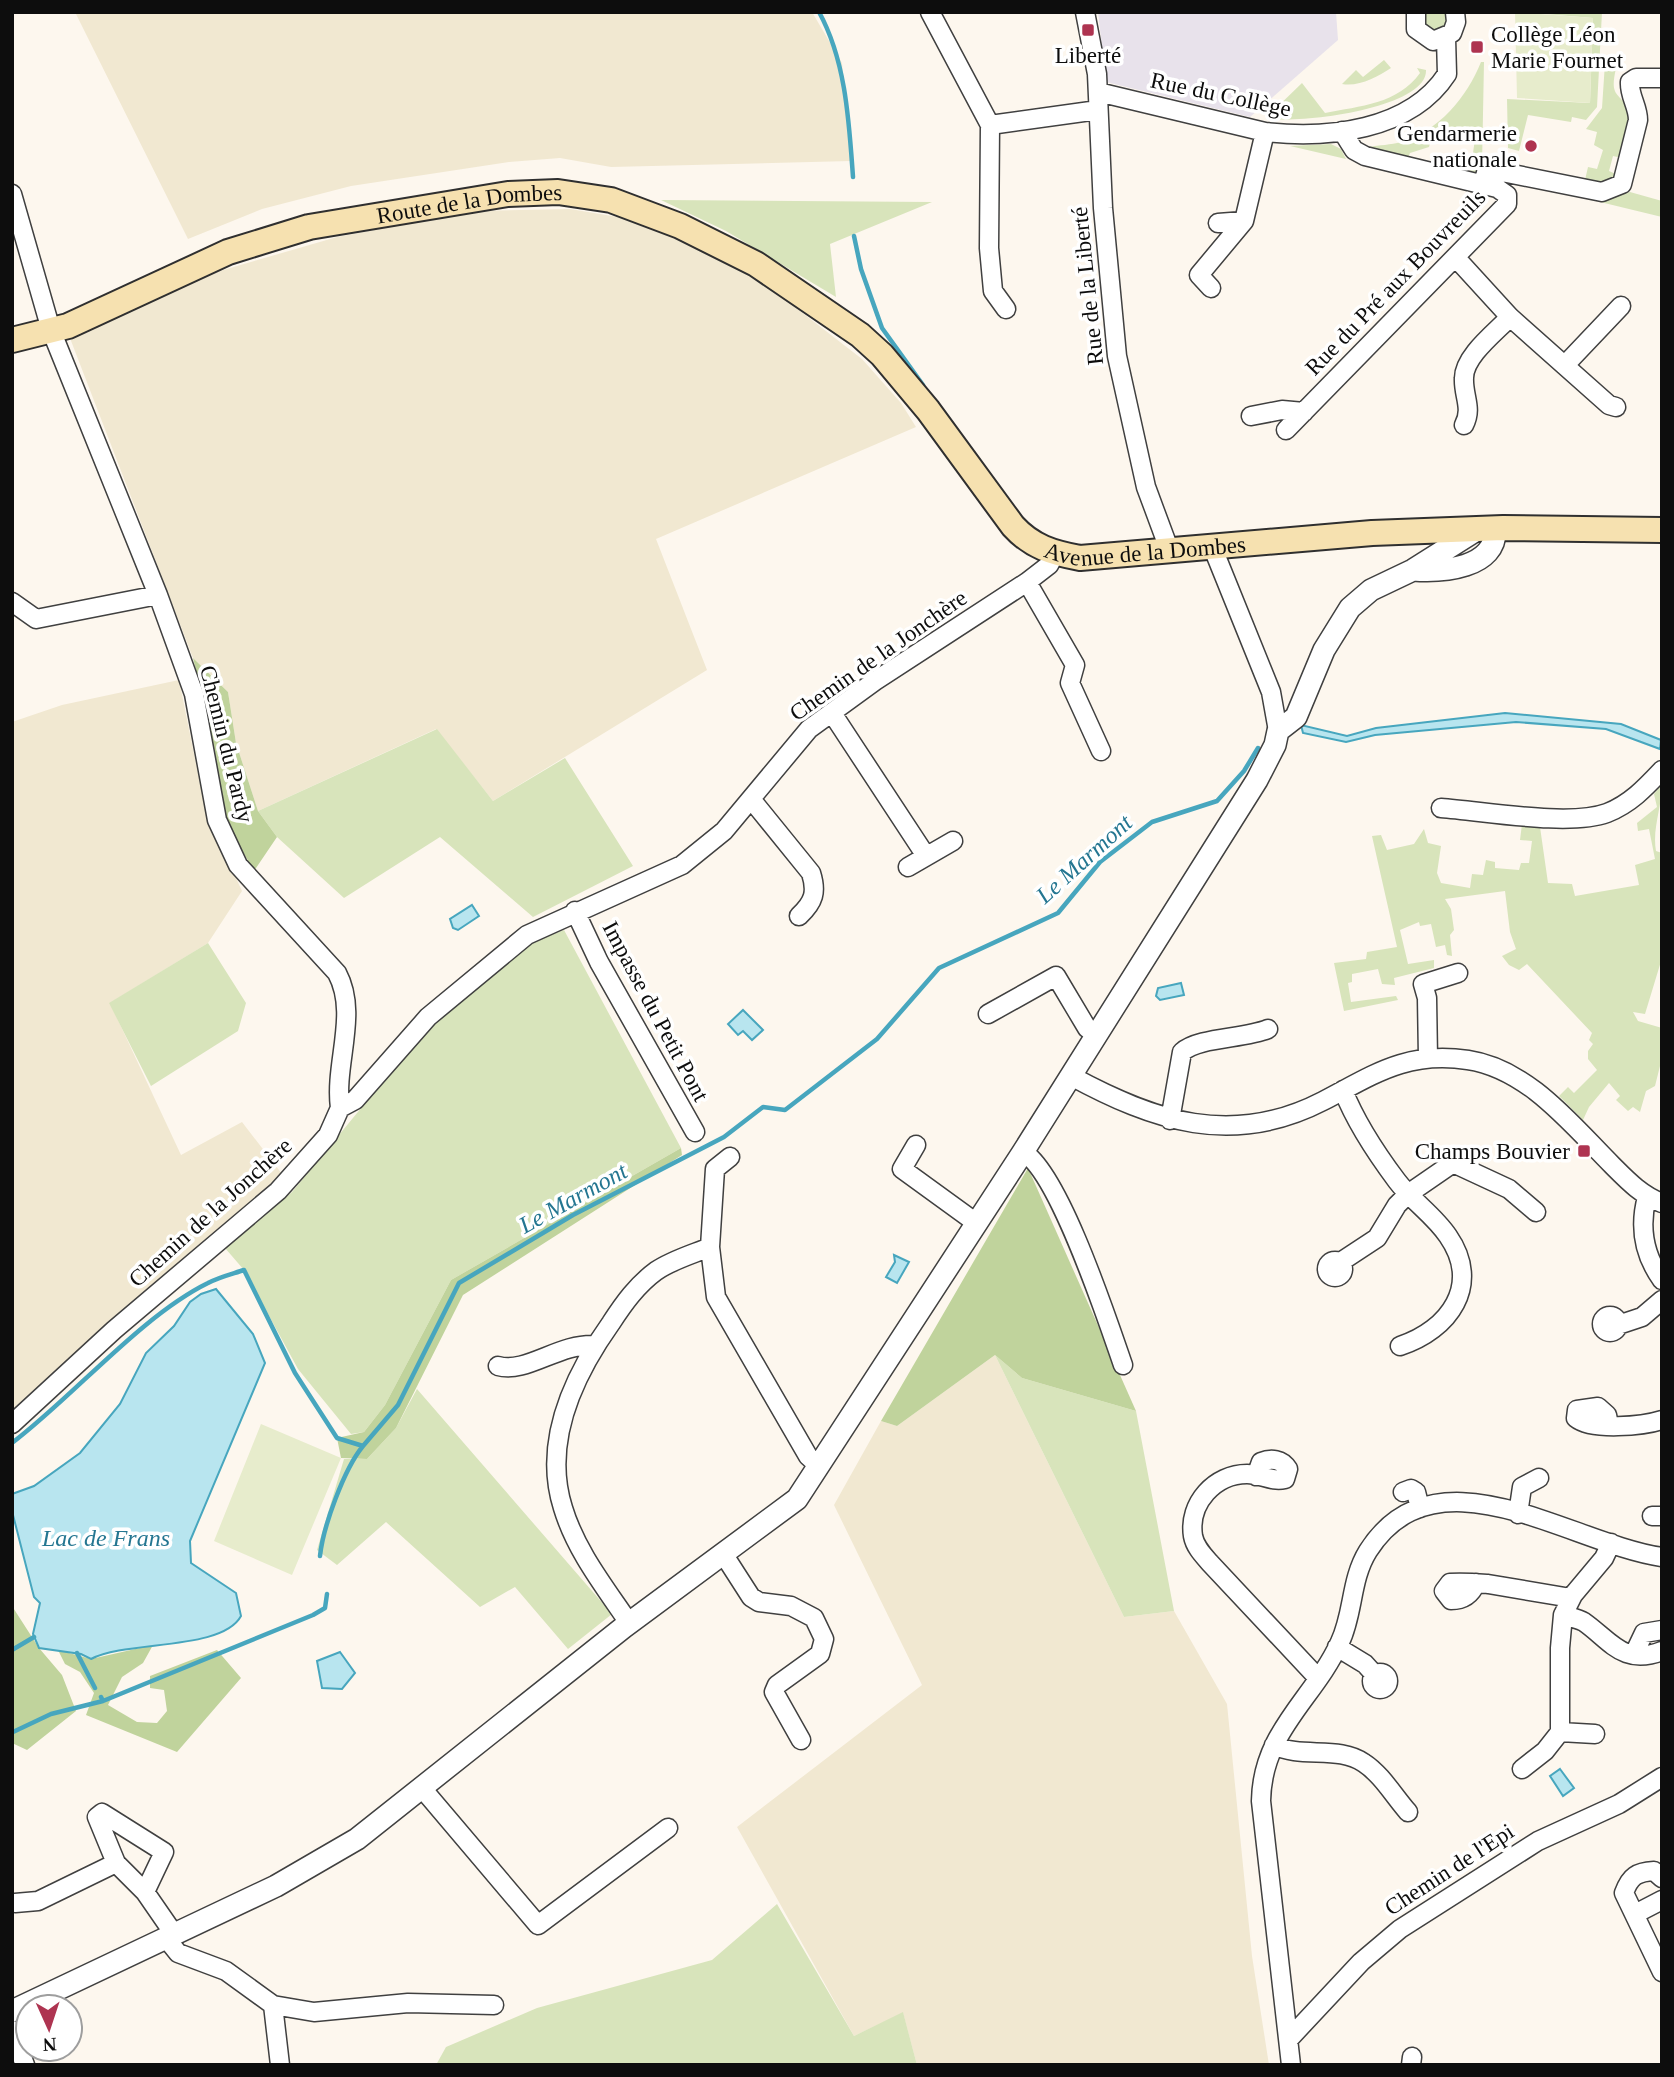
<svg xmlns="http://www.w3.org/2000/svg" width="1674" height="2077" font-family="'Times New Roman',serif">
<rect width="100%" height="100%" fill="#fdf7ee"/>
<!-- industrial -->
<path fill="#e8e2eb" d="M 1098,12 L 1336,12 L 1338,40 L 1250,117 L 1106,82 Z"/>
<!-- farmland -->
<path fill="#f1e8d1" d="M 75,12 L 812,12 L 842,63 L 851,161 L 611,167 L 560,158 L 509,162 L 351,186 L 262,209 L 188,239 Z
M 570,209 L 624,218 L 675,236 L 755,276 L 862,359 L 901,403 L 916,427 L 656,539 L 707,670 L 493,801 L 436,729 L 258,811 L 236,743 L 228,692 L 193,658 L 68,333 L 206,275 L 337,237 L 475,211 Z
M 179,680 L 206,813 L 242,891 L 208,943 L 110,1003 L 181,1155 L 242,1122 L 282,1174 L 103,1329 L 12,1416 L 12,722 L 62,705 Z
M 995,1355 L 1124,1617 L 1174,1611 L 1227,1704 L 1252,1956 L 1269,2065 L 917,2065 L 903,2013 L 854,2036 L 737,1827 L 922,1685 L 834,1505 L 881,1421 L 897,1426 Z"/>
<!-- green -->
<path fill="#d8e4bb" d="M1423 21a12 12 0 1 1 24 0a12 12 0 1 1-24 0Z
M 1520,12 L 1602,12 L 1597,107 L 1586,120 L 1572,117 L 1571,122 L 1528,115 L 1519,151 L 1508,148 L 1507,99 L 1590,103 L 1593,18 Z
M 1384,60 L 1391,68 C 1377,77 1359,87 1342,84 L 1356,70 L 1363,77 Z
M 1481,62 L 1484,62 L 1482,166 L 1478,172 L 1470,174 L 1475,139 L 1447,131 L 1443,142 L 1431,139 L 1429,147 L 1410,153 L 1408,158 L 1372,151 L 1369,147 C 1379,145 1391,145 1401,142 C 1439,131 1467,97 1481,62 Z
M 1605,63 L 1616,68 C 1610,96 1616,91 1632,111 L 1622,158 L 1613,156 L 1609,171 L 1618,175 L 1612,185 L 1585,180 L 1588,167 L 1597,169 L 1603,150 L 1594,145 L 1597,132 L 1586,129 L 1602,108 Z
M 1417,68 L 1426,70 C 1428,109 1294,125 1266,118 L 1302,83 L 1325,113 C 1360,106 1398,104 1420,73 Z
M 1331,144 L 1341,149 L 1346,159 L 1290,146 Z
M 1630,192 L 1662,201 L 1662,217 L 1563,193 L 1606,197 Z
M 661,200 L 932,202 L 830,244 L 836,297 L 726,231 Z
M 437,729 L 493,801 L 565,758 L 633,866 L 533,917 L 440,837 L 344,898 L 277,837 L 258,811 Z
M 1662,784 C 1662,807 1652,829 1656,851 L 1662,853 L 1662,958 L 1645,1014 L 1633,1012 L 1638,1021 L 1662,1028 L 1662,1058 L 1655,1086 L 1646,1091 L 1640,1112 L 1633,1107 L 1628,1111 L 1616,1100 L 1620,1096 L 1609,1083 L 1589,1107 L 1583,1120 L 1559,1096 L 1568,1087 L 1574,1093 L 1597,1070 L 1588,1059 L 1588,1051 L 1593,1044 L 1589,1040 L 1592,1033 L 1527,964 L 1519,970 L 1509,965 L 1502,956 L 1516,949 L 1510,932 L 1505,891 L 1445,899 L 1451,909 L 1454,930 L 1450,935 L 1452,956 L 1447,955 L 1445,945 L 1436,947 L 1431,924 L 1420,926 L 1419,922 L 1400,930 L 1408,964 L 1434,960 L 1434,968 L 1394,978 L 1395,985 L 1382,984 L 1378,969 L 1352,974 L 1352,982 L 1348,983 L 1351,1002 L 1396,996 L 1398,1000 L 1344,1011 L 1334,963 L 1366,959 L 1367,952 L 1397,947 L 1372,836 L 1381,835 L 1387,850 L 1414,844 L 1424,829 L 1428,843 L 1441,846 L 1437,873 L 1441,883 L 1470,888 L 1472,874 L 1483,875 L 1486,860 L 1495,862 L 1495,868 L 1519,870 L 1521,863 L 1529,863 L 1532,841 L 1520,840 L 1522,824 L 1540,827 L 1548,883 L 1572,884 L 1575,896 L 1639,885 L 1635,865 L 1655,859 L 1649,829 L 1638,831 L 1637,823 L 1657,807 L 1654,794 Z
M 564,930 L 681,1148 L 451,1280 L 385,1405 L 364,1432 L 351,1434 L 298,1369 L 244,1270 L 225,1248 L 292,1192 L 432,1022 L 535,941 Z
M 208,943 L 246,1003 L 238,1031 L 151,1086 L 109,1003 Z
M 995,1355 L 1022,1378 L 1136,1411 L 1174,1611 L 1124,1617 Z
M 417,1389 L 612,1614 L 568,1649 L 515,1587 L 480,1607 L 386,1522 L 337,1565 L 317,1550 L 344,1459 L 367,1459 L 396,1428 Z
M 777,1904 L 854,2036 L 903,2012 L 917,2065 L 436,2065 L 446,2047 L 537,2008 L 712,1960 Z"/>
<!-- forest -->
<path fill="#c0d39c" d="M 193,658 L 228,692 L 236,743 L 258,811 L 277,837 L 254,871 L 221,814 L 208,719 Z
M 681,1148 L 682,1155 L 463,1295 L 396,1428 L 367,1459 L 341,1458 L 337,1438 L 364,1432 L 385,1405 L 451,1280 Z
M 1028,1168 L 1136,1411 L 1022,1378 L 995,1355 L 897,1426 L 881,1421 Z
M 12,1606 L 39,1648 L 62,1675 L 76,1711 L 27,1750 L 12,1743 Z
M 153,1645 L 143,1663 L 122,1677 L 108,1705 L 137,1722 L 157,1723 L 167,1711 L 164,1690 L 150,1688 L 150,1676 L 217,1650 L 241,1678 L 177,1752 L 86,1715 L 94,1693 L 80,1672 L 65,1664 L 58,1650 L 91,1659 Z"/>
<!-- pitch -->
<path fill="#e7eccc" d="M 1515,12 L 1593,18 L 1590,103 L 1517,98 Z
M 261,1424 L 341,1458 L 292,1575 L 214,1541 Z"/>
<!-- water -->
<path fill="#b8e5ef" stroke="#47a6be" stroke-width="2" d="M 1505,713 L 1621,724 L 1661,740 L 1660,749 L 1606,729 L 1516,722 L 1375,735 L 1346,742 L 1303,733 L 1301,725 L 1347,736 L 1376,728 Z
M 472,905 L 479,916 L 458,930 L 453,928 L 450,919 Z
M 1181,983 L 1184,995 L 1160,1000 L 1156,996 L 1158,988 Z
M 743,1010 L 763,1030 L 752,1040 L 743,1031 L 738,1035 L 728,1024 Z
M 894,1255 L 909,1262 L 897,1283 L 886,1277 L 895,1262 Z
M 216,1289 L 253,1334 L 265,1363 L 190,1541 L 191,1563 L 236,1593 L 241,1616 C 222,1651 127,1640 91,1659 L 81,1654 L 39,1648 L 33,1634 L 40,1603 L 34,1597 L 13,1515 L 12,1494 L 34,1486 L 80,1453 L 120,1404 L 146,1353 L 174,1326 L 190,1302 L 201,1294 Z
M 340,1652 L 355,1673 L 342,1689 L 322,1688 L 317,1661 Z
M 1560,1769 L 1574,1788 L 1563,1796 L 1550,1776 Z"/>
<g fill="none" stroke-linecap="round" stroke-linejoin="round">
<!-- stream -->
<path stroke="#47a6be" stroke-width="4.5" d="M 819,12 C 846,61 849,122 853,177
M 854,236 L 861,269 L 882,328 L 923,385
M 12,1443 C 74,1396 141,1316 208,1283 C 219,1277 232,1274 244,1270 L 295,1373 L 337,1438 L 363,1446 L 398,1405 L 459,1283 L 573,1215 L 724,1137 L 763,1107 L 785,1110 L 877,1039 L 939,968 L 1058,913 L 1100,862 L 1152,822 L 1217,801 L 1244,771 L 1258,748
M 320,1556 C 323,1527 344,1469 363,1446
M 12,1650 L 34,1637
M 77,1653 L 95,1688
M 103,1701 L 313,1615 L 325,1608 L 327,1594
M 13,1732 L 51,1714 L 103,1701 L 101,1697"/>
<!-- minor casing -->
<g stroke="#404040" stroke-width="21">
<path id="minor" d="M 930,12 L 990,125 L 1098,110
M 1085,12 L 1097,74 L 1103,208 L 1117,356 L 1146,487 L 1169,549
M 1416,12 L 1416,29 L 1433,41 L 1452,33 L 1456,22 L 1455,12
M 1098,92 L 1265,132 C 1327,139 1410,131 1447,74 L 1446,38
M 990,125 L 989,248 L 993,291 L 1006,309
M 1483,184 L 1487,169 L 1602,192 L 1622,184 L 1638,120 C 1638,106 1629,96 1630,82 L 1636,78 L 1662,78
M 12,194 L 51,330 L 158,595 L 194,694 L 217,820 L 238,865 L 337,973 C 359,1014 334,1063 340,1108
M 1218,223 L 1244,221
M 1456,258 L 1510,317 L 1609,405 L 1616,407
M 1211,288 L 1199,275 L 1244,221 L 1265,132
M 1565,365 L 1621,306
M 1251,416 L 1282,410 L 1304,412
M 1464,425 C 1473,408 1463,396 1464,378 C 1464,356 1496,332 1510,317
M 1286,430 L 1507,204 L 1507,195 L 1497,188 L 1365,156 L 1354,150 L 1342,131
M 1212,546 L 1271,692 L 1278,731
M 1027,582 L 1075,665 L 1070,683 L 1101,751
M 12,602 L 36,619 L 158,595
M 832,713 L 926,856
M 751,799 L 811,873 C 817,892 814,902 799,916
M 1441,808 C 1484,811 1569,827 1607,813 C 1630,804 1645,788 1662,770
M 908,867 L 953,841
M 575,911 L 599,962 L 695,1132
M 988,1014 L 1056,976 L 1087,1028 L 1095,1034
M 1428,1058 L 1427,998 L 1423,984 L 1458,973
M 1071,1076 C 1154,1121 1232,1148 1323,1101 C 1375,1074 1406,1051 1468,1060 C 1528,1069 1571,1124 1612,1165 C 1627,1180 1641,1195 1662,1203
M 1343,1090 C 1356,1123 1376,1153 1397,1181 C 1412,1201 1434,1215 1448,1236 C 1482,1285 1449,1330 1400,1346
M 1170,1120 L 1182,1052 C 1199,1037 1244,1039 1268,1029
M 916,1145 L 902,1169 L 975,1222
M 1023,1152 C 1059,1172 1108,1322 1123,1365
M 730,1157 L 715,1169 L 710,1247 L 716,1297 L 808,1456 L 819,1466
M 1647,1197 C 1639,1227 1644,1255 1662,1280
M1327 1269a8 8 0 1 1 16 0a8 8 0 1 1-16 0Z
M 1339,1263 L 1377,1238 L 1397,1205 L 1408,1194 L 1453,1163 L 1509,1189 L 1536,1212
M1602 1324a8 8 0 1 1 16 0a8 8 0 1 1-16 0Z
M 1618,1325 L 1642,1317 L 1662,1300
M 498,1366 C 526,1374 559,1343 595,1345
M 12,1424 L 114,1330 L 278,1191 L 328,1135 L 340,1108 L 355,1100 L 428,1017 L 527,935 L 682,865 L 724,831 L 809,729 L 875,681 L 1027,582 L 1049,565 L 1055,554
M 1609,1425 L 1607,1415 L 1598,1407 L 1577,1410 L 1576,1418 C 1592,1431 1643,1426 1662,1420
M 1256,1476 L 1261,1462 C 1271,1458 1282,1459 1288,1469 L 1285,1479 C 1271,1482 1261,1474 1247,1474 C 1215,1474 1188,1503 1193,1536 C 1195,1547 1203,1555 1210,1563 L 1317,1677
M 1403,1492 L 1411,1489 L 1416,1492 L 1420,1508
M 1518,1514 L 1522,1487 L 1539,1478
M 1652,1516 L 1662,1516
M 724,1555 L 751,1597 L 759,1602 L 791,1606 L 814,1618 L 824,1639 L 820,1654 L 777,1685 L 774,1692 L 801,1740
M 1476,1583 C 1471,1595 1463,1600 1451,1600 L 1444,1591 L 1450,1583 C 1463,1582 1475,1583 1488,1584 L 1571,1598
M 1563,1615 C 1570,1617 1579,1619 1584,1622 C 1611,1641 1623,1666 1662,1651
M 629,1623 C 604,1586 576,1551 563,1508 C 542,1442 574,1375 611,1323 C 624,1303 637,1285 656,1271 C 672,1260 693,1254 710,1247
M 1337,1647 L 1365,1664 L 1375,1675
M 1634,1654 L 1644,1633 L 1662,1630
M1372 1681a8 8 0 1 1 16 0a8 8 0 1 1-16 0Z
M 1560,1732 L 1595,1734
M 1274,1745 C 1301,1759 1339,1745 1364,1763 C 1381,1774 1394,1796 1408,1812
M 1522,1769 L 1545,1751 L 1560,1732 L 1560,1648 L 1563,1615 L 1573,1595 L 1604,1558 L 1611,1543
M 421,1787 L 538,1925 L 668,1828
M 116,1863 L 145,1892
M 1662,1878 L 1654,1871 C 1637,1872 1630,1876 1624,1893 L 1662,1972
M 15,1903 L 38,1901 L 116,1863 L 97,1817 L 102,1813 L 164,1852 L 145,1892 L 174,1934
M 1635,1914 L 1662,1900
M 166,1938 L 178,1953 L 226,1971 L 273,2005 L 314,2012 L 408,2003 L 494,2005
M 273,2005 L 280,2065
M 12,2030 L 25,2065
M 1289,2039 L 1361,1962 L 1400,1929 L 1538,1841 L 1619,1804 L 1662,1777
M 1291,2065 L 1261,1801 C 1262,1731 1314,1699 1340,1642 C 1354,1613 1350,1580 1368,1551 C 1436,1444 1571,1544 1662,1557
M 1411,2065 L 1412,2057"/>
</g>
<!-- tertiary casing -->
<g stroke="#404040" stroke-width="24">
<path id="tertiary" d="M 1413,570 C 1441,572 1498,569 1495,528
M 12,2011 L 276,1886 L 357,1839 L 624,1627 L 797,1499 L 1023,1152 L 1257,780 L 1275,745 L 1278,731 L 1296,717 L 1324,650 L 1350,608 L 1371,590 L 1413,570 L 1478,529"/>
</g>
<!-- secondary casing -->
<g stroke="#2f2f2f" stroke-width="28">
<g id="secondary">
<path id="s1" d="M 12,340 L 68,326 L 228,252 L 309,227 L 508,194 L 558,192 L 611,200 L 680,226 L 756,264 L 860,335 L 882,355 L 928,410 L 1013,526 C 1032,547 1053,553 1080,558 L 1372,533 L 1503,528 L 1662,530"/>
</g>
</g>
<!-- minor -->
<use href="#minor" stroke="#fff" stroke-width="18"/>
<!-- tertiary -->
<use href="#tertiary" stroke="#fff" stroke-width="21"/>
<!-- secondary -->
<use href="#secondary" stroke="#f6e1b0" stroke-width="24"/>
</g>
<!-- markers -->
<g fill="#ae3451" stroke="#fff" stroke-width="2.5">
<rect x="1081" y="23" width="14" height="14" rx="3.5"/>
<rect x="1470" y="40" width="14" height="14" rx="3.5"/>
<circle cx="1531" cy="146" r="7"/>
<rect x="1577" y="1144" width="14" height="14" rx="3.5"/>
</g>
<g text-anchor="middle" stroke-width="7" stroke-linejoin="round" paint-order="stroke">
<!-- poi labels -->
<g font-size="23" fill="#0d0d0d" stroke="#fff" text-anchor="end">
<text x="1491" y="42" text-anchor="start">Collège Léon<tspan x="1491" dy="26">Marie Fournet</tspan></text>
<text x="1088" y="63" text-anchor="middle">Liberté</text>
<text x="1517" y="141">Gendarmerie<tspan x="1517" dy="26">nationale</tspan></text>
<text x="1570" y="1159">Champs Bouvier</text>
</g>
<!-- street labels -->
<g font-size="23" fill="#0d0d0d" stroke="#fff">
<text transform="translate(1221 94) rotate(12)" y="8">Rue du Collège</text>
<text dy="8" stroke="none"><textPath href="#s1" startOffset="481">Route de la Dombes</textPath></text>
<text transform="translate(1395 282) rotate(-46)" y="8">Rue du Pré aux Bouvreuils</text>
<text transform="translate(1087 286) rotate(-96)" y="8">Rue de la Liberté</text>
<text dy="8" stroke="none"><textPath href="#s1" startOffset="1295">Avenue de la Dombes</textPath></text>
<text transform="translate(878 655) rotate(-35)" y="8">Chemin de la Jonchère</text>
<text transform="translate(227 744) rotate(76)" y="8">Chemin du Pardy</text>
<text transform="translate(656 1011) rotate(62)" y="8">Impasse du Petit Pont</text>
<text transform="translate(210 1212) rotate(-42)" y="8">Chemin de la Jonchère</text>
<text transform="translate(1449 1869) rotate(-33)" y="8">Chemin de l'Epi</text>
</g>
<!-- water labels -->
<g font-size="24" font-style="italic" fill="#247691" stroke="#fff">
<text transform="translate(1084 859) rotate(-42)" y="8">Le Marmont</text>
<text transform="translate(573 1198) rotate(-29)" y="8">Le Marmont</text>
<text x="106" y="1546">Lac de Frans</text>
</g>
</g>
<!-- border -->
<rect width="1674" height="2077" fill="none" stroke="#0d0d0d" stroke-width="28"/>
<!-- north arrow -->
<g transform="translate(49 2028) rotate(177)"><circle r="33" fill="#ffffff" stroke="#9e9e9e" stroke-width="2"/>
<path d="M0-5L12 26L0 18L-12 26Z" fill="#ae3451"/>
<text y="-10" font-size="19" font-weight="bold" text-anchor="middle" fill="#0d0d0d">N</text>
</g>
</svg>
